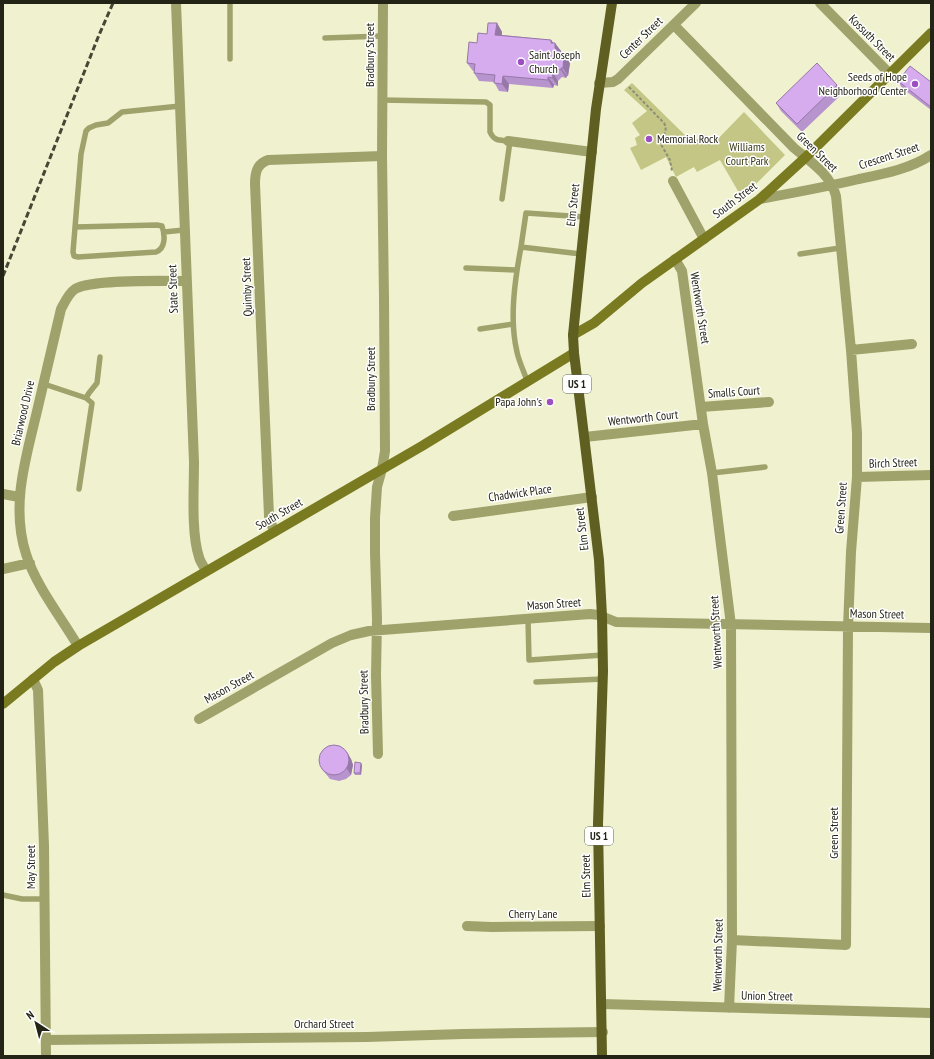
<svg xmlns="http://www.w3.org/2000/svg" width="934" height="1059" font-family="'PT Sans Narrow',sans-serif">
<rect width="100%" height="100%" fill="#f0f2cf"/>
<!-- green -->
<path fill="#c3c684" d="M 632,83 L 692,142 L 706,135 L 712,145 L 744,112 L 785,155 L 742,198 L 720,160 L 697,172 L 694,167 L 676,177 L 666,157 L 641,170 L 630,148 L 637,145 L 635,138 L 640,135 L 632,123 L 647,111 L 624,90 Z"/>
<g fill="none" stroke-linecap="round" stroke-linejoin="round">
<!-- path -->
<path stroke="#8d8e76" stroke-width="2" stroke-dasharray="3 2" stroke-linecap="butt" d="M 629,87 L 664,123 C 668,131 664,135 659,141 L 670,160 L 672,171"/>
<!-- lane -->
<path stroke="#a0a26c" stroke-width="5.5" d="M 230,3 L 230,59
M 325,38 L 383,36
M 382,100 L 486,102 L 490,105 L 490,132 C 494,141 499,140 508,141
M 502,199 L 510,141
M 75,227 L 157,225 L 162,226 C 165,235 166,248 156,252 L 78,257 L 74,256 L 73,252 L 81,154 L 86,131 L 89,128 L 96,125 L 108,123 L 122,112 L 180,106
M 164,232 L 184,230
M 521,247 L 526,213 L 585,217
M 800,254 L 840,248
M 466,268 L 517,270
M 480,329 L 513,324
M 527,381 C 524,371 519,362 517,352 C 509,319 515,279 521,247 L 581,254
M 44,384 L 86,398 L 92,403 L 79,489
M 86,398 L 89,393 L 97,383 L 100,357
M 712,473 L 765,467
M 528,619 L 529,660 L 603,655
M 536,682 L 603,679
M 3,895 L 22,899 L 44,899"/>
<!-- street -->
<path stroke="#a0a26c" stroke-width="10" d="M 176,3 L 194,462 C 194,489 191,533 199,557 C 200,562 204,566 206,571
M 820,3 L 889,73
M 674,25 L 794,148 C 811,162 830,174 836,196 L 851,350 L 857,433 L 857,477 L 851,552 L 848,627 L 846,945 L 732,940
M 599,83 L 613,82 L 618,79 L 696,3
M 508,141 L 592,152
M 673,181 L 704,239
M 760,199 C 793,193 826,187 859,179 C 883,174 910,169 931,155
M 675,259 L 682,271 L 703,424 L 712,473 L 731,625 L 732,940 L 729,1008
M 851,350 L 912,344
M 701,407 L 769,402
M 585,437 L 703,424
M 857,477 L 931,475
M 3,494 L 19,497
M 453,516 L 592,497
M 274,532 L 269,516 L 255,184 C 255,172 257,164 268,160 L 382,156
M 3,569 L 30,563
M 78,646 C 61,617 36,586 26,554 C 10,504 27,455 38,407 C 46,374 53,342 61,309 C 65,302 68,294 75,289 C 91,279 164,281 186,281
M 33,679 L 38,690 L 44,846 L 46,1056
M 199,719 L 332,643 L 351,635 L 369,631 L 590,614 L 599,615 L 616,622 L 931,628
M 378,754 L 376,675 L 377,619 L 375,553 L 375,518 L 377,487 L 382,469 L 385,451 L 384,298 L 382,156 L 383,3
M 467,926 L 492,927 L 600,926
M 602,1004 L 931,1013
M 46,1040 L 367,1037 L 463,1034 L 603,1032"/>
<!-- secondary -->
<path stroke="#7a7b21" stroke-width="10" d="M 573,335 L 594,323 L 642,283 L 760,199 L 806,157 L 931,33
M 3,704 L 54,662 L 78,646 L 422,446 L 574,353"/>
<!-- primary -->
<path stroke="#5e5f21" stroke-width="10" d="M 602,1056 L 598,824 L 603,671 L 602,616 L 599,560 L 574,353 L 573,335 L 596,109 L 612,3"/>
<!-- rail -->
<path stroke="#464635" stroke-width="3" stroke-dasharray="6 3" stroke-linecap="butt" d="M 3,276 L 99,35 L 113,3"/>
</g>
<!-- wall -->
<path fill="#b894ce" d="M 497,23 L 502,32 L 502,35 L 551,40 L 561,51 L 561,52 L 562,53 L 570,63 L 568,76 L 567,76 L 566,78 L 562,77 L 558,81 L 558,86 L 554,85 L 553,88 L 509,84 L 508,92 L 499,91 L 494,82 L 479,81 L 474,73 L 474,71 L 473,71 L 467,63 L 477,43 L 487,34 Z
M 898,81 L 931,82 L 931,110 L 902,88 Z
M 837,85 L 843,93 L 802,132 L 781,111 L 776,103 Z
M 351,759 L 353,765 L 351,775 L 346,779 L 339,781 L 330,779 L 321,768 Z
M 362,765 L 361,775 L 355,775 L 354,773 Z"/>
<!-- shaded-wall -->
<path fill="#9678a7" d="M 497,23 L 502,32 L 501,43 L 495,35 Z
M 551,40 L 555,46 L 555,43 L 561,51 L 561,56 L 551,43 Z
M 562,53 L 570,63 L 568,76 L 563,68 Z
M 561,68 L 567,76 L 566,78 L 561,70 Z
M 553,73 L 558,81 L 558,86 L 552,78 Z
M 503,76 L 509,84 L 508,92 L 502,84 Z
M 548,77 L 554,85 L 553,88 L 548,80 Z
M 347,752 L 351,759 L 353,765 L 351,775 L 347,769 Z
M 361,763 L 362,765 L 361,775 L 360,773 Z"/>
<!-- building -->
<path fill="#d6acef" stroke="#9678a7" d="M 488,23 L 497,23 L 495,35 L 551,40 L 551,43 L 555,43 L 555,48 L 558,51 L 562,53 L 562,55 L 564,55 L 563,68 L 561,68 L 561,70 L 556,69 L 553,73 L 552,78 L 548,77 L 548,80 L 503,76 L 502,84 L 494,83 L 495,75 L 474,73 L 475,64 L 467,63 L 469,42 L 477,43 L 478,33 L 487,34 Z
M 817,63 L 837,85 L 797,124 L 776,103 Z
M 910,66 L 931,82 L 931,107 L 898,81 Z
M319 760a15 15 0 1 1 30 0a15 15 0 1 1-30 0Z
M 355,762 L 361,763 L 360,773 L 354,773 Z"/>
<!-- markers -->
<g fill="#9b4fc1" stroke="#fff" stroke-width="1.5">
<circle cx="521" cy="62" r="4"/>
<circle cx="915" cy="84" r="4"/>
<circle cx="649" cy="139" r="4"/>
<circle cx="550" cy="402" r="4"/>
</g>
<g text-anchor="middle" stroke-width="3" stroke-linejoin="round" paint-order="stroke">
<!-- shield labels -->
<g fill="#fff" stroke="#65655c" stroke-width="1">
<rect x="563" y="375" width="28" height="18" rx="3"/>
<rect x="585" y="827" width="28" height="18" rx="3"/>
</g>
<g font-size="11" font-weight="bold" fill="#232316">
<text x="577" y="388">US 1</text>
<text x="599" y="840">US 1</text>
</g>
<!-- street labels -->
<g font-size="12" fill="#232316" stroke="#fff">
<text transform="translate(641 38) rotate(-44)" y="4">Center Street</text>
<text transform="translate(872 38) rotate(45)" y="4">Kossuth Street</text>
<text transform="translate(370 55) rotate(-90)" y="4">Bradbury Street</text>
<text transform="translate(817 152) rotate(44)" y="4">Green Street</text>
<text transform="translate(889 156) rotate(-18)" y="4">Crescent Street</text>
<text transform="translate(735 200) rotate(-37)" y="4">South Street</text>
<text transform="translate(573 205) rotate(-84)" y="4">Elm Street</text>
<text transform="translate(247 287) rotate(-92)" y="4">Quimby Street</text>
<text transform="translate(173 289) rotate(-92)" y="4">State Street</text>
<text transform="translate(700 308) rotate(81)" y="4">Wentworth Street</text>
<text transform="translate(371 379) rotate(-90)" y="4">Bradbury Street</text>
<text transform="translate(734 392) rotate(-4)" y="4">Smalls Court</text>
<text transform="translate(23 413) rotate(-77)" y="4">Briarwood Drive</text>
<text transform="translate(643 418) rotate(-6)" y="4">Wentworth Court</text>
<text transform="translate(893 463) rotate(-2)" y="4">Birch Street</text>
<text transform="translate(520 493) rotate(-8)" y="4">Chadwick Place</text>
<text transform="translate(841 508) rotate(-86)" y="4">Green Street</text>
<text transform="translate(279 514) rotate(-30)" y="4">South Street</text>
<text transform="translate(582 529) rotate(-97)" y="4">Elm Street</text>
<text transform="translate(554 604) rotate(-4)" y="4">Mason Street</text>
<text transform="translate(877 614) rotate(1)" y="4">Mason Street</text>
<text transform="translate(716 632) rotate(-93)" y="4">Wentworth Street</text>
<text transform="translate(229 687) rotate(-29)" y="4">Mason Street</text>
<text transform="translate(364 702) rotate(-91)" y="4">Bradbury Street</text>
<text transform="translate(834 833) rotate(-90)" y="4">Green Street</text>
<text transform="translate(31 867) rotate(-90)" y="4">May Street</text>
<text transform="translate(586 876) rotate(-91)" y="4">Elm Street</text>
<text x="533" y="918">Cherry Lane</text>
<text transform="translate(718 955) rotate(-89)" y="4">Wentworth Street</text>
<text transform="translate(767 996) rotate(1)" y="4">Union Street</text>
<text x="324" y="1028">Orchard Street</text>
</g>
<!-- poi labels -->
<g font-size="12" fill="#232316" stroke="#fff" text-anchor="start">
<text x="529" y="59">Saint Joseph<tspan x="529" dy="14">Church</tspan></text>
<text x="907" y="81" text-anchor="end">Seeds of Hope<tspan x="907" dy="14">Neighborhood Center</tspan></text>
<text x="657" y="143">Memorial Rock</text>
<text x="542" y="406" text-anchor="end">Papa John's</text>
</g>
<!-- park labels -->
<g font-size="12" fill="#363714" stroke="#fff">
<text x="747" y="151">Williams<tspan x="747" dy="14">Court Park</tspan></text>
</g>
</g>
<!-- border -->
<rect width="934" height="1059" fill="none" stroke="#232316" stroke-width="8"/>
<!-- north arrow -->
<g transform="translate(36 1023) rotate(324)" stroke="#ffffff" stroke-width="3" paint-order="stroke">
<path d="M0-3L7 15L0 10L-7 15Z" fill="#232316"/>
<text y="-6" font-size="11" font-weight="bold" text-anchor="middle" fill="#232316">N</text>
</g>
</svg>
